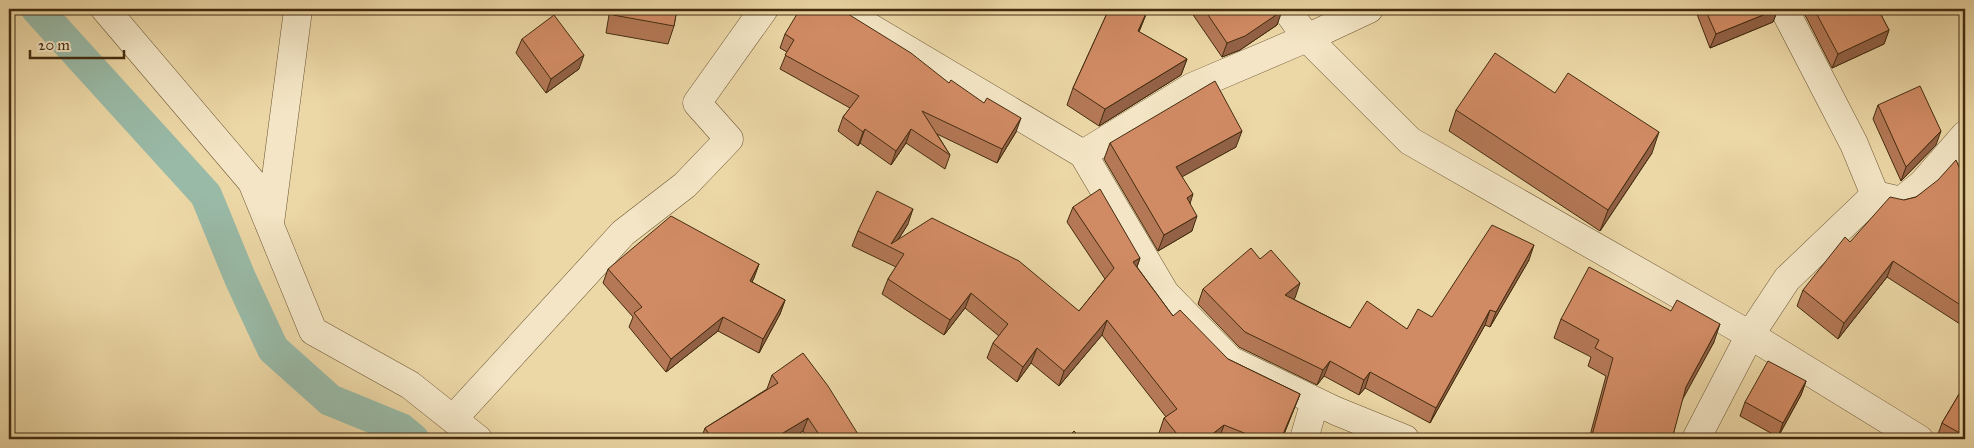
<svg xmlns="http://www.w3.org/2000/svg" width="1974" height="448" font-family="'IM FELL Great Primer',serif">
<rect width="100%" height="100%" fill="#ecd7a6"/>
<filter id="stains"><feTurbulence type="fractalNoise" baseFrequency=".004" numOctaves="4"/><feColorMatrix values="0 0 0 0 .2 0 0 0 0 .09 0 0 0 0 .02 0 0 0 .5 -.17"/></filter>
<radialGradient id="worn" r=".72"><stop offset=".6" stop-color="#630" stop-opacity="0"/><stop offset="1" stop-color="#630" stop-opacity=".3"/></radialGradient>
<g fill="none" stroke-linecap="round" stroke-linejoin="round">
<!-- canal -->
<path stroke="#99baa7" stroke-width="32" d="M 37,9 L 206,195 L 240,278 L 273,349 L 330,400 L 401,429 L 413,439"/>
<!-- minor casing -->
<g stroke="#6d5735" stroke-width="29">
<path id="minor" d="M 105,9 L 252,182 L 313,331 L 410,385 L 478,439
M 839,9 L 1083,154 L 1165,293 L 1230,360 L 1336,411 L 1405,439
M 1286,9 L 1307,38 L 1410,141 L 1750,335 L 1919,439
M 1784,9 L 1854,144 L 1875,195
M 1083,154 L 1192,87 L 1307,38 L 1369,9
M 270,223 L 298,10
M 453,419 L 623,233 L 685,185 L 729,139 L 697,103 L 764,9
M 1304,439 L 1315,401
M 1696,439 L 1750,335 L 1787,279 L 1875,195 L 1901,201 L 1922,184 L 1965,135"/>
</g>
<!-- minor -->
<use href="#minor" stroke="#f3e5c5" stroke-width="28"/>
</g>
<!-- wall -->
<path fill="#b47856" stroke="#432c0f" d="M 610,9 L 677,9 L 674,26 L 668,44 L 606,33 Z
M 1109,9 L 1148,9 L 1139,32 L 1187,59 L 1181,75 L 1099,126 L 1067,105 L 1073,88 Z
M 1189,9 L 1281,9 L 1277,25 L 1240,50 L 1222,57 Z
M 1575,9 L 1591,9 L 1577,14 Z
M 1695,9 L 1778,9 L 1773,22 L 1710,48 Z
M 1805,9 L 1878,9 L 1889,30 L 1884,44 L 1832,68 L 1804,13 Z
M 785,34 L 949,83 L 1016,132 L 997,163 L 937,134 L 950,155 L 945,169 L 906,143 L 891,165 L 860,143 L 858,146 L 838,131 L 843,117 L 850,108 L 780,69 L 787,52 L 780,48 Z
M 522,39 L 579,69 L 546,93 L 516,53 Z
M 1555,93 L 1652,153 L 1600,231 L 1449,131 L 1456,110 Z
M 1878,105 L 1936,145 L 1901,181 L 1873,119 Z
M 1110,143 L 1236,147 L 1182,176 L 1190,203 L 1192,231 L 1158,251 L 1104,159 Z
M 1965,163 L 1965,317 L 1960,324 L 1887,277 L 1838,339 L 1797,306 L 1803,290 L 1850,242 L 1904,200 L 1916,197 L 1960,169 Z
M 1073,207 L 1140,258 L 1137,267 L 1173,316 L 1228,359 L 1300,394 L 1282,439 L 1163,439 L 1159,433 L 1164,418 L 1166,417 L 1102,335 L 1059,386 L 1031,363 L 1017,382 L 987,358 L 993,343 L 999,336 L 965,308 L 944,335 L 882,294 L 888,279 L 896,267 L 852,246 L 858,231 L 908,224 L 898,240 L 1079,311 L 1105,279 L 1067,222 Z
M 1529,260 L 1490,327 L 1485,325 L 1430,423 L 1365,388 L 1359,395 L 1324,376 L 1317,385 L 1239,347 L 1198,304 L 1203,289 L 1295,298 L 1293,299 L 1350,328 L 1407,329 L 1432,317 Z
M 759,264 L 752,282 L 785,300 L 780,314 L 759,353 L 718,331 L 666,372 L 629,327 L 633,317 L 603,283 L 608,269 Z
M 1561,319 L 1714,342 L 1682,399 L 1672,439 L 1589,439 L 1606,376 L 1588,366 L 1591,357 L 1554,338 Z
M 772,375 L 861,439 L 808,439 L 803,431 L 790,439 L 701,439 L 705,428 L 767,389 Z
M 1806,381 L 1801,395 L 1778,437 L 1740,416 L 1745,402 Z
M 1965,384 L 1965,439 L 1942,439 L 1937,437 L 1942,423 Z"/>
<!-- shaded-wall -->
<path fill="#926146" stroke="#432c0f" d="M 1148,9 L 1145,17 L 1132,48 L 1138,31 Z
M 1579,9 L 1591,9 L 1577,14 Z
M 1778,9 L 1773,22 L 1710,48 L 1716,34 Z
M 1282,11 L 1277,25 L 1240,50 L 1222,57 L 1227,43 Z
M 1889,30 L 1884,44 L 1832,68 L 1838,54 Z
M 584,55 L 579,69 L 546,93 L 551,79 Z
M 1187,59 L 1181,75 L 1099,126 L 1105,109 Z
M 1021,118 L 1016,132 L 997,163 L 1002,149 Z
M 865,129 L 860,143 L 858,146 L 863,132 Z
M 911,129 L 906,143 L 891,165 L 896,151 Z
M 1242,131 L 1236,147 L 1171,183 L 1176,167 Z
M 1941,131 L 1936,145 L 1901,181 L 1906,167 Z
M 1659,132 L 1652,153 L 1600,231 L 1608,210 Z
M 1193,194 L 1188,210 L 1187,198 Z
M 913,209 L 908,224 L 893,248 L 891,244 Z
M 1197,216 L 1192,231 L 1158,251 L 1164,235 Z
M 1534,245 L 1529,260 L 1490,327 L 1496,312 Z
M 1140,258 L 1135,272 L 1133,262 Z
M 1893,261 L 1887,277 L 1838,339 L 1844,323 Z
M 759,264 L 754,278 L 745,295 L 750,281 Z
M 1300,283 L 1295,298 L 1280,311 L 1285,295 Z
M 971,293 L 965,308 L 944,335 L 950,320 Z
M 785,300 L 780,314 L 759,353 L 763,339 Z
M 1490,310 L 1485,325 L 1430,423 L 1436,408 Z
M 1965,311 L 1965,317 L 1960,324 Z
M 723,317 L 718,331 L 666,372 L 671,359 Z
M 1107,320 L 1102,335 L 1059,386 L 1064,371 Z
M 1720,324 L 1714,342 L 1679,406 L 1686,387 Z
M 1037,348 L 1031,363 L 1017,382 L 1023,367 Z
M 1330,361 L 1324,376 L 1317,385 L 1323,370 Z
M 1370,372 L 1365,388 L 1359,395 L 1364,380 Z
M 1806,381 L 1801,395 L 1778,437 L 1783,423 Z
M 1300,394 L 1282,439 L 1281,439 Z
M 808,418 L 803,431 L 790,439 L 773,439 Z
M 1224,425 L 1219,439 L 1206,439 Z"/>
<!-- building -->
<path fill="#d18b64" stroke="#432c0f" d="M 614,9 L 677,9 L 674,26 L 613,15 Z
M 800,9 L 840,9 L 911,53 L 949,83 L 951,80 L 984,103 L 987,98 L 1021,118 L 1002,149 L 922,111 L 950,155 L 911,129 L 896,151 L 865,129 L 863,132 L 843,117 L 859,96 L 785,55 L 794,40 L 785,34 Z
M 1109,9 L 1148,9 L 1138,31 L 1187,59 L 1105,109 L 1073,88 Z
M 1204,9 L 1281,9 L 1282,11 L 1245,36 L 1227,43 Z
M 1705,9 L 1778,9 L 1716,34 Z
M 1814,9 L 1878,9 L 1889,30 L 1838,54 Z
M 554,15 L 584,55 L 551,79 L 522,39 Z
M 1495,53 L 1555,93 L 1568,73 L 1659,132 L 1608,210 L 1456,110 Z
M 1215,81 L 1242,131 L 1176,167 L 1193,194 L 1187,198 L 1197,216 L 1164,235 L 1110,143 Z
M 1920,86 L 1941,131 L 1906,167 L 1878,105 Z
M 1956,160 L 1960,169 L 1965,163 L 1965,308 L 1893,261 L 1844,323 L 1803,290 L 1845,237 L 1850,242 L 1890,197 L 1904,200 L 1916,197 L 1938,180 Z
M 1100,189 L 1140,258 L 1133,262 L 1173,316 L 1180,310 L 1228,359 L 1300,394 L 1281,439 L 1259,439 L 1224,425 L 1206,439 L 1181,439 L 1164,418 L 1177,409 L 1107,320 L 1064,371 L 1037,348 L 1023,367 L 993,343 L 1008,324 L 971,293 L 950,320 L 888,279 L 904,254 L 858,231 L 877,191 L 913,209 L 891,244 L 932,218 L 1019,261 L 1079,311 L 1114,268 L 1073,207 Z
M 671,216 L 759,264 L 750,281 L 785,300 L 763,339 L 723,317 L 671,359 L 634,313 L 642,307 L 608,269 Z
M 1492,225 L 1534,245 L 1496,312 L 1490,310 L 1436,408 L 1370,372 L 1364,380 L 1330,361 L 1323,370 L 1245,332 L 1203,289 L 1251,248 L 1260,259 L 1271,250 L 1300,283 L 1285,295 L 1350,328 L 1367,301 L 1407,329 L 1418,309 L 1432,317 Z
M 1589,267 L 1671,311 L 1677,300 L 1720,324 L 1686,387 L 1672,439 L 1591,439 L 1613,358 L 1595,348 L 1599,340 L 1561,319 Z
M 803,353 L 828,386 L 861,439 L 822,439 L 808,418 L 773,439 L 712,439 L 705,428 L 778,383 L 772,375 Z
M 1768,361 L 1806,381 L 1783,423 L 1745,402 Z
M 1965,384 L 1965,436 L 1942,423 Z
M 1074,431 L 1082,439 L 1067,439 Z"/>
<!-- margin -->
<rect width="1974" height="448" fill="none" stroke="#ecd7a6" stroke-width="30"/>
<rect x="10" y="10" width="1954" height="428" fill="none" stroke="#432c0f" stroke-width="2.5"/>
<rect x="15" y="15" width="1944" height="418" fill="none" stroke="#432c0f"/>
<!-- scale -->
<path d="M30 50v8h94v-8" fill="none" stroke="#432c0f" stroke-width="2.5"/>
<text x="38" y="50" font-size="15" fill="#432c0f" stroke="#f3e5c5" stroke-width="4" paint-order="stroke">20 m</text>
<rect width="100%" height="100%" filter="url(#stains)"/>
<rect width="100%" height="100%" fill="url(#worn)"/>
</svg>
